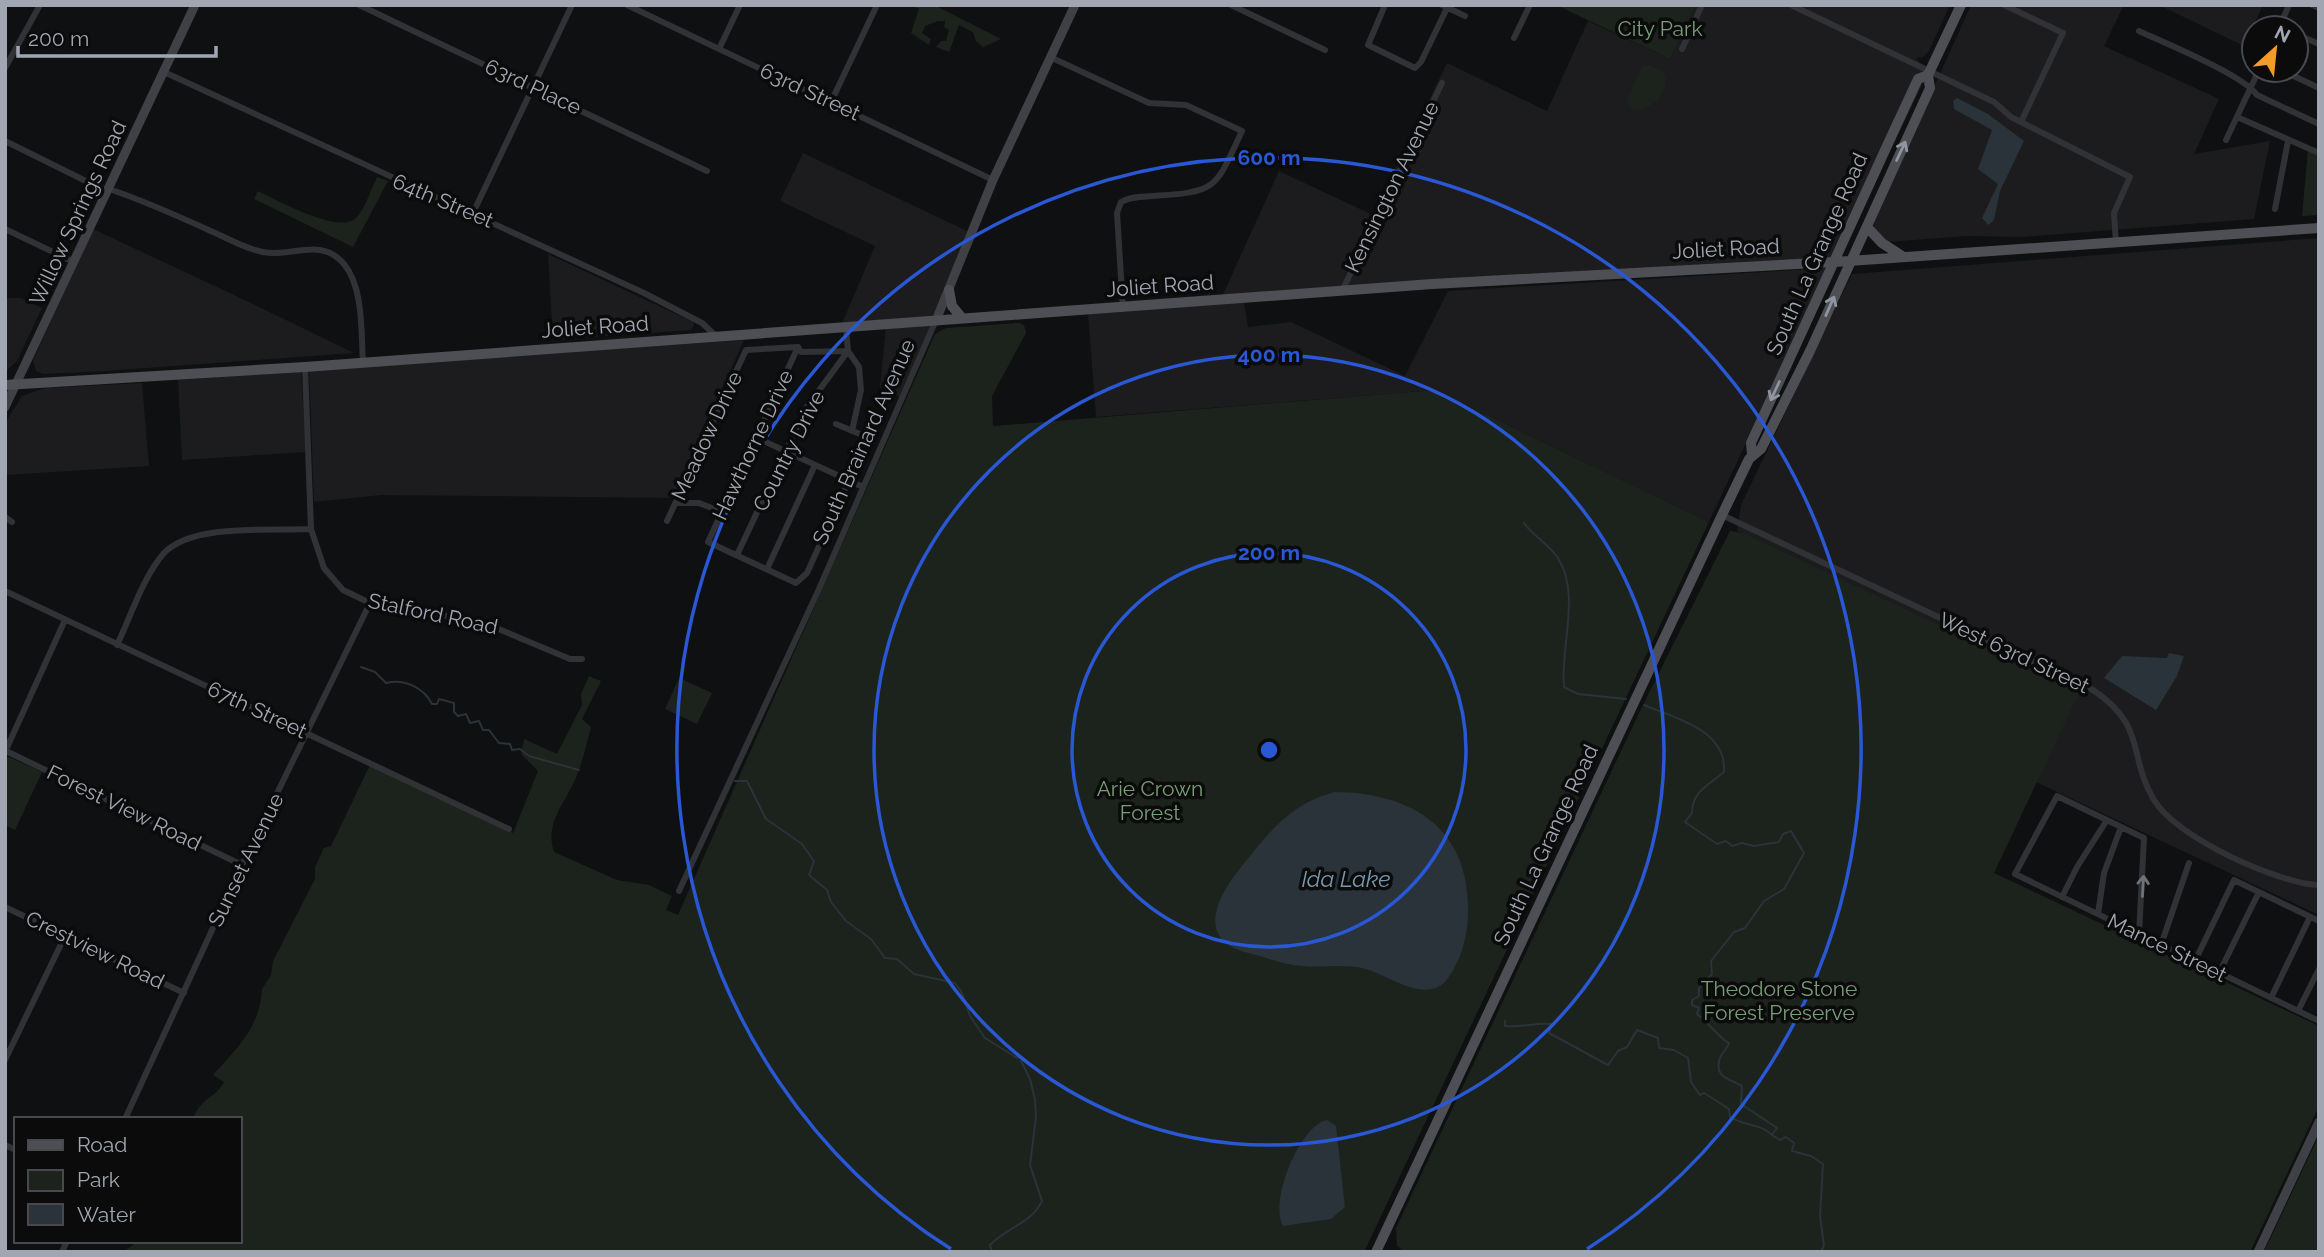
<svg xmlns="http://www.w3.org/2000/svg" width="2324" height="1257" font-family="Raleway,sans-serif">
<rect width="100%" height="100%" fill="#0f1011"/>
<!-- built -->
<path fill="#1c1c1e" d="M 1696,5 L 1950,5 L 1929,51 L 1923,57 L 1916,58 L 1928,72 L 1839,260 L 1221,299 L 1279,171 L 1373,215 L 1447,63 L 1547,111 L 1588,21 L 1670,59 Z
M 1971,5 L 2124,5 L 2104,46 L 2219,99 L 2194,154 L 2270,141 L 2254,219 L 2022,237 L 1966,236 L 1888,242 L 1878,236 L 1873,229 L 1875,218 Z
M 2159,5 L 2263,5 L 2244,46 Z
M 803,153 L 969,232 L 936,317 L 841,326 L 875,246 L 780,201 Z
M 93,229 L 249,302 L 354,353 L 106,371 L 43,374 L 36,371 L 33,360 Z
M 2319,238 L 2319,915 L 2036,782 L 2079,691 L 1737,531 L 1741,505 L 1852,274 Z
M 548,254 L 693,322 L 694,326 L 691,330 L 553,340 Z
M 1828,268 L 1709,522 L 1435,390 L 1096,417 L 1088,313 L 1244,302 L 1248,327 L 1291,322 L 1405,376 L 1448,291 Z
M 5,298 L 21,298 L 42,308 L 17,361 L 5,372 Z
M 934,321 L 900,397 L 880,387 L 886,327 Z
M 744,340 L 673,498 L 381,495 L 314,502 L 309,370 Z
M 301,372 L 306,452 L 182,460 L 178,380 Z
M 142,383 L 149,466 L 5,475 L 5,423 L 22,396 L 45,388 Z"/>
<!-- green -->
<path fill="#1c231c" d="M 912,5 L 934,5 L 1001,39 L 983,47 L 976,41 L 973,32 L 959,25 L 949,52 L 936,47 L 941,41 L 946,41 L 949,30 L 944,27 L 945,21 L 938,21 L 925,26 L 922,33 L 931,39 L 929,45 L 911,33 L 919,9 Z
M 1556,5 L 1696,5 L 1670,59 Z
M 1649,65 L 1663,72 C 1675,90 1646,117 1630,108 L 1628,98 L 1642,67 Z
M 2308,150 L 2319,155 L 2319,215 L 2302,216 Z
M 377,177 L 388,181 L 353,247 L 254,199 L 258,191 C 277,200 341,236 357,217 C 366,207 371,189 377,177 Z
M 1019,323 L 1024,325 L 1026,333 L 992,396 L 993,426 L 1435,390 L 1709,522 L 1364,1252 L 123,1252 L 138,1241 L 240,1241 L 240,1119 L 193,1119 C 200,1098 217,1097 224,1082 L 213,1075 C 238,1047 260,1027 262,989 L 271,975 L 273,961 L 315,879 L 315,867 L 324,848 L 331,846 L 370,765 L 513,833 L 538,771 L 521,754 L 524,739 L 557,754 L 582,705 L 581,694 L 589,676 L 601,681 L 582,719 L 591,727 C 587,743 583,760 577,775 C 566,803 544,822 554,852 L 617,880 L 649,885 L 672,896 L 666,910 L 678,915 L 935,334 L 946,328 Z
M 1730,531 L 1743,533 L 2080,691 L 1994,873 L 2319,1026 L 2319,1106 L 2250,1252 L 1405,1252 L 1397,1246 L 1396,1228 L 1639,713 Z
M 679,678 L 712,693 L 697,724 L 665,709 Z
M 9,757 L 42,772 L 15,830 L 5,825 L 5,758 Z
M 2319,1135 L 2319,1252 L 2264,1252 Z"/>
<!-- water -->
<path fill="#293339" d="M 1957,98 L 1988,114 L 2024,141 L 2000,191 L 1994,220 L 1988,225 L 1982,218 L 1998,184 L 1978,169 L 1992,130 L 1954,109 L 1953,101 Z
M 2169,653 L 2184,656 L 2177,676 L 2156,710 L 2104,678 L 2122,656 L 2167,658 Z
M 1335,792 C 1408,793 1465,824 1468,903 C 1469,929 1464,956 1448,978 C 1428,1006 1390,976 1366,969 C 1345,963 1325,968 1303,966 C 1288,965 1272,960 1257,955 C 1248,953 1235,950 1227,944 C 1198,922 1230,880 1246,861 C 1271,829 1294,802 1335,792 Z
M 1327,1120 L 1336,1126 L 1345,1207 L 1331,1219 L 1283,1226 C 1269,1202 1299,1126 1327,1120 Z"/>
<g fill="none" stroke-linecap="round" stroke-linejoin="round">
<!-- stream -->
<path stroke="#293339" stroke-width="2" d="M 1524,523 C 1534,537 1548,543 1558,558 C 1581,594 1560,647 1564,687 L 1578,694 L 1626,699
M 361,667 L 375,672 L 386,683 C 404,678 424,688 432,704 L 437,704 L 439,699 L 454,703 L 454,712 L 458,716 L 466,714 L 470,723 L 479,721 L 483,730 L 489,730 L 499,743 L 510,744 L 512,750 L 520,749 L 529,756 L 579,770
M 1644,705 C 1675,718 1727,730 1724,772 C 1709,785 1692,791 1692,813 L 1685,822 L 1717,844 L 1726,841 L 1732,846 L 1742,843 L 1754,846 L 1779,842 L 1783,834 L 1791,831 L 1804,853 L 1784,889 L 1764,901 L 1745,928 L 1734,932 L 1711,961 L 1712,974 L 1699,988 L 1699,996 L 1692,1000 L 1692,1005 L 1699,1008 L 1697,1014 C 1708,1022 1721,1040 1729,1043 C 1727,1050 1722,1052 1720,1058 C 1713,1078 1731,1079 1742,1086 L 1741,1104 L 1777,1128 L 1772,1135 L 1780,1140 L 1786,1137 L 1794,1143 L 1792,1151 L 1811,1156 L 1823,1164 L 1820,1217 L 1824,1245 L 1821,1252
M 735,781 L 747,781
M 748,783 L 766,819 L 802,844 L 814,861 L 809,875 L 827,890 L 831,902 L 846,921 L 871,939 L 885,958 L 897,959 L 914,974 L 955,983 L 962,993 L 970,1016 L 985,1038 L 1017,1058
M 1505,1021 L 1505,1026 C 1523,1028 1535,1022 1552,1024 L 1549,1033 L 1608,1065 L 1618,1051 L 1627,1047 L 1637,1030 L 1658,1038 L 1659,1048 L 1674,1050 L 1688,1058 L 1691,1082 L 1700,1095 L 1704,1093 L 1729,1109 L 1730,1117 C 1744,1126 1760,1123 1772,1135
M 992,1252 L 990,1245 C 1007,1227 1031,1224 1042,1201 L 1030,1165 L 1036,1117 L 1035,1100 L 1030,1079 L 1021,1061"/>
<!-- street -->
<path stroke="#313236" stroke-width="6" d="M 359,5 L 707,171
M 627,5 L 993,180
M 1231,5 L 1325,50
M 1385,5 L 1368,45 L 1415,68 L 1421,62 L 1447,8
M 1442,5 L 1465,16
M 1791,5 L 1994,102 L 2011,117 L 2130,177 L 2114,213 L 2116,243
M 2004,5 L 2063,33 L 2021,122
M 2312,5 L 2319,8
M 2279,28 L 2289,5
M 2139,31 C 2165,43 2243,75 2257,95 L 2319,124
M 2296,34 L 2319,44
M 1514,38 L 1530,5
M 719,49 L 740,5
M 1682,49 L 1702,5
M 1050,57 L 1149,103 L 1186,105 L 1242,131 C 1215,189 1218,192 1153,196 C 1142,197 1131,196 1121,202 L 1117,213 L 1123,309
M 5,68 L 40,5
M 2281,70 L 2319,88
M 164,72 L 644,293 L 702,323 L 716,336
M 831,102 L 877,5
M 2237,117 L 2319,153
M 2226,140 L 2259,70
M 5,141 L 108,192
M 109,189 C 145,201 178,216 213,232 C 229,239 246,249 263,252 C 292,258 320,236 344,264 C 364,288 361,334 363,363
M 2275,209 L 2288,141
M 473,213 L 572,5
M 5,229 L 74,262
M 1342,291 L 1442,83
M 846,329 L 848,351 L 859,367 L 861,390 L 852,431
M 798,347 L 708,542 L 796,583 L 807,573 L 849,480
M 305,367 L 311,529 L 324,568 L 343,590 L 370,603 L 482,622 L 570,659 L 582,659
M 836,424 L 867,437
M 757,438 L 863,487
M 676,503 L 699,503 L 722,512
M 1722,515 L 2093,690 C 2148,727 2127,755 2154,800 C 2176,837 2276,883 2319,885
M 5,517 L 12,522
M 667,521 L 746,350 L 798,347 L 801,352 L 848,351
M 737,555 L 806,408 L 848,351
M 767,569 L 815,465
M 5,591 L 509,829
M 117,645 C 131,616 143,577 164,553 C 193,523 271,531 311,529
M 6,751 L 242,865
M 5,752 L 65,620
M 679,891 L 819,589 L 936,320
M 2062,897 L 2077,867 L 2107,820
M 5,907 L 184,993
M 2098,914 L 2104,873 L 2121,827
M 2139,934 L 2144,838 L 2057,796 L 2015,874 C 2116,923 2217,972 2319,1021
M 2161,945 L 2189,863
M 2195,961 L 2234,880 L 2319,921
M 2219,973 L 2259,892
M 2271,998 L 2310,917
M 2298,1011 L 2319,969
M 5,1060 L 65,936
M 125,1119 L 242,865 L 370,603
M 5,1145 L 16,1150
M 62,1252 L 67,1241"/>
<!-- secondary -->
<path stroke="#3f4146" stroke-width="9" d="M 937,318 L 993,180 L 1075,5
M 5,407 L 195,5
M 2258,1252 L 2319,1122"/>
<!-- primary -->
<path stroke="#4d4f55" stroke-width="10" d="M 1867,227 L 1882,243 L 1902,256
M 949,290 L 952,306 L 962,318
M 5,385 L 305,367 L 1432,284 L 1835,262 L 2319,228
M 1752,455 L 1751,443 L 1891,137 L 1918,79 L 1928,75
M 1376,1252 L 1722,515 L 1749,459 L 1761,449 L 1810,351 L 1930,88 L 1928,75 L 1961,5"/>
</g>
<!-- one-way arrows -->
<defs><path id="oneway-shaft" d="M-6 0H5M1.5-3L5.5 0L1.5 3" fill="none" stroke-width="1.6" stroke-linecap="round" stroke-linejoin="round" transform="scale(1.75)"/></defs>
<g stroke="#8f959f">
<use href="#oneway-shaft" transform="translate(1901 151) rotate(-65)"/>
<use href="#oneway-shaft" transform="translate(1830 306) rotate(-66)"/>
<use href="#oneway-shaft" transform="translate(1775 391) rotate(115)"/>
</g>
<use stroke="#6e727a" href="#oneway-shaft" transform="translate(2143 886) rotate(-87)"/>
<!-- distance rings -->
<g fill="none" stroke="#2a57d4" stroke-width="3.5">
<circle cx="1269" cy="750" r="197"/>
<circle cx="1269" cy="750" r="395"/>
<path d="M951 1249A592 592 0 1 1 1587 1249"/>
</g>
<g text-anchor="middle" stroke-width="7" stroke-linejoin="round" paint-order="stroke">
<!-- park labels -->
<g font-size="21" fill="#789d77" stroke="#0b0b0c">
<text x="1660" y="36">City Park</text>
<text x="1150" y="796">Arie Crown<tspan x="1150" dy="24">Forest</tspan></text>
<text x="1779" y="996">Theodore Stone<tspan x="1779" dy="24">Forest Preserve</tspan></text>
</g>
<!-- street labels -->
<g font-size="21" fill="#a0a7b2" stroke="#0b0b0c">
<text transform="translate(533 87) rotate(25)" y="7">63rd Place</text>
<text transform="translate(810 92) rotate(25)" y="7">63rd Street</text>
<text transform="translate(1392 187) rotate(-64)" y="7">Kensington Avenue</text>
<text transform="translate(443 201) rotate(23)" y="7">64th Street</text>
<text transform="translate(78 213) rotate(-65)" y="7">Willow Springs Road</text>
<text transform="translate(1726 249) rotate(-3)" y="7">Joliet Road</text>
<text transform="translate(1817 254) rotate(-66)" y="7">South La Grange Road</text>
<text transform="translate(1160 286) rotate(-4)" y="7">Joliet Road</text>
<text transform="translate(595 327) rotate(-4)" y="7">Joliet Road</text>
<text transform="translate(707 436) rotate(-65)" y="7">Meadow Drive</text>
<text transform="translate(864 442) rotate(-66)" y="7">South Brainard Avenue</text>
<text transform="translate(753 445) rotate(-65)" y="7">Hawthorne Drive</text>
<text transform="translate(789 451) rotate(-63)" y="7">Country Drive</text>
<text transform="translate(433 614) rotate(12)" y="7">Stalford Road</text>
<text transform="translate(2014 653) rotate(25)" y="7">West 63rd Street</text>
<text transform="translate(257 710) rotate(25)" y="7">67th Street</text>
<text transform="translate(124 808) rotate(26)" y="7">Forest View Road</text>
<text transform="translate(1546 845) rotate(-65)" y="7">South La Grange Road</text>
<text transform="translate(246 860) rotate(-64)" y="7">Sunset Avenue</text>
<text transform="translate(2167 948) rotate(26)" y="7">Mance Street</text>
<text transform="translate(95 950) rotate(26)" y="7">Crestview Road</text>
</g>
<!-- water labels -->
<g font-size="23" font-style="italic" fill="#7699ae" stroke="#0b0b0c">
<text x="1346" y="887">Ida Lake</text>
</g>
</g>
<circle cx="1269" cy="750" r="10" fill="#2a57d4" stroke="#0b0b0c" stroke-width="3.5"/>
<g font-size="21" text-anchor="middle" font-weight="bold" fill="#2a57d4" stroke="#0b0b0c" stroke-width="7" stroke-linejoin="round" paint-order="stroke">
<text x="1269" y="165">600 m</text>
<text x="1269" y="362">400 m</text>
<text x="1269" y="560">200 m</text>
</g>
<!-- border -->
<rect width="2324" height="1257" fill="none" stroke="#a0a7b2" stroke-width="14"/>
<!-- legend -->
<rect x="14" y="1117" width="228" height="126" fill="#0b0b0c" stroke="#47494e" stroke-width="2"/>
<rect x="28" y="1140" width="35" height="10" fill="#4d4f55" stroke="#47494e" stroke-width="2"/>
<text x="77" y="1152" font-size="21" fill="#a0a7b2">Road</text>
<rect x="28" y="1170" width="35" height="21" fill="#1c231c" stroke="#47494e" stroke-width="2"/>
<text x="77" y="1187" font-size="21" fill="#a0a7b2">Park</text>
<rect x="28" y="1204" width="35" height="21" fill="#293339" stroke="#47494e" stroke-width="2"/>
<text x="77" y="1222" font-size="21" fill="#a0a7b2">Water</text>
<!-- north arrow -->
<g transform="translate(2275 49) rotate(27)"><circle r="33" fill="#0b0b0c" stroke="#47494e" stroke-width="2"/>
<path d="M0-5L12 26L0 18L-12 26Z" fill="#f19c27"/>
<text y="-10" font-size="19" font-weight="bold" text-anchor="middle" fill="#a0a7b2">N</text>
</g>
<!-- scale -->
<path d="M18 46v10h198v-10" fill="none" stroke="#a0a7b2" stroke-width="3.5"/>
<text x="28" y="46" font-size="21" fill="#a0a7b2" stroke="#0b0b0c" stroke-width="5" paint-order="stroke">200 m</text>
</svg>
